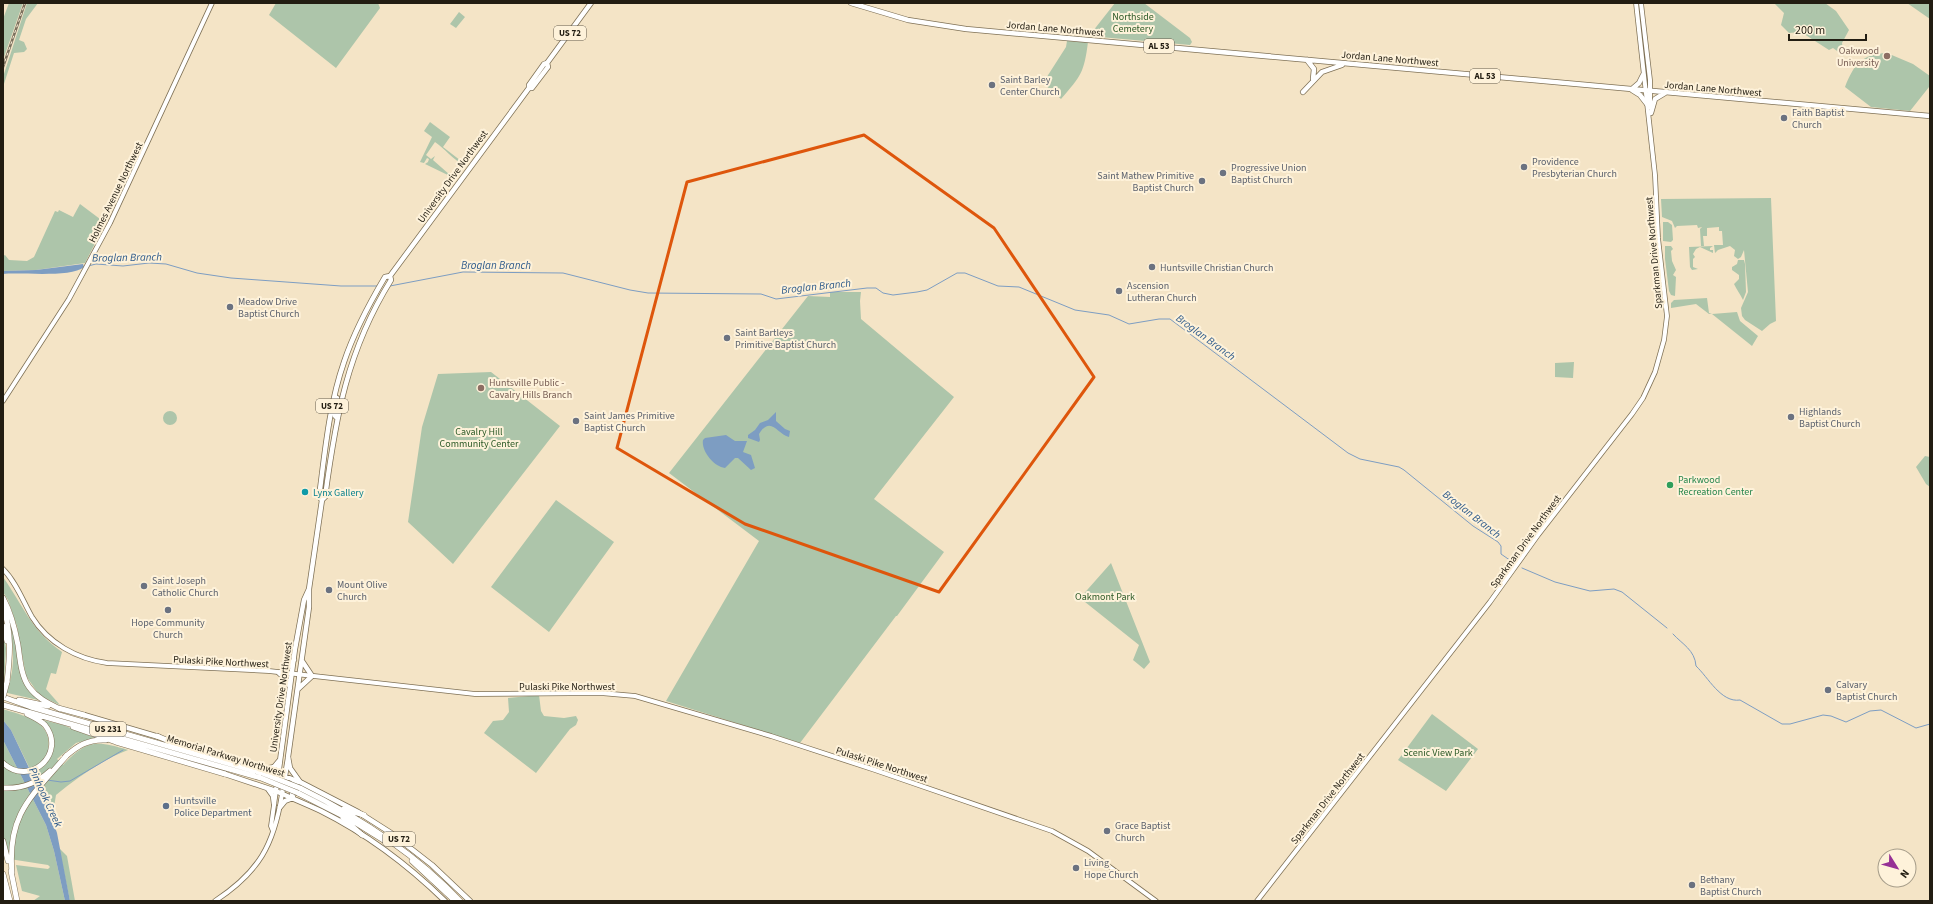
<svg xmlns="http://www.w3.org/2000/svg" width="1933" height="904" font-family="'Source Sans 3',sans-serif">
<rect width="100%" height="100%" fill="#f4e4c6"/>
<!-- green -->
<path fill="#adc5aa" d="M 9,3 L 23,3 L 3,60 L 3,19 Z
M 27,3 L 38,3 L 26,19 L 19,40 L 24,42 L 27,49 L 24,52 L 14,53 L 3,87 L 3,77 Z
M 276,3 L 378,3 L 380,8 L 336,68 L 269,15 Z
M 1115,3 L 1144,3 L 1190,38 L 1192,42 L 1190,45 L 1089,36 Z
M 1774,3 L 1825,3 L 1836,11 L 1849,30 L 1842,43 L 1844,56 L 1833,48 L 1829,50 L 1801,32 L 1789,33 L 1781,25 L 1784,13 Z
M 1907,3 L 1930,3 L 1930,19 Z
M 459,12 L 465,17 L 456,28 L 450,24 Z
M 1067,41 L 1088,42 C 1084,73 1081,76 1061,99 L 1043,83 L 1066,47 Z
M 1887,53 L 1913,64 L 1930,76 L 1929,87 L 1910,111 L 1871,107 L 1845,87 C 1854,64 1862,54 1887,53 Z
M 430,122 L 450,137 L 443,147 L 465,164 L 463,165 C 453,159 445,149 435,142 L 426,155 L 431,159 L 435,156 L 433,160 L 450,175 L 451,174 L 454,178 L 425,164 L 428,162 L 429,159 L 427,158 L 424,163 L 420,162 L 432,137 L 424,131 Z
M 1771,198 L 1776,321 L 1770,324 L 1762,331 L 1745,320 L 1742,316 L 1741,308 L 1748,292 L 1744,250 L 1741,257 L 1738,259 L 1734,256 L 1735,250 L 1730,246 L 1718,250 L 1715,253 L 1714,245 L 1723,245 L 1722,231 L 1719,231 L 1719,227 L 1707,228 L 1707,236 L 1703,236 L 1704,246 L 1701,246 L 1700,229 L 1702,227 L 1698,228 L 1697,225 L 1677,226 L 1675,228 L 1672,221 L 1662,217 L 1661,199 Z
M 80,204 L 104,222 L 104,226 L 85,263 L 36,270 L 3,271 L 3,256 L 5,255 L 9,260 L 27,261 L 34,257 L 55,211 L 58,212 L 59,210 L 73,217 Z
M 1663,222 L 1668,222 L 1672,225 L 1673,240 L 1671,242 L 1663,241 Z
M 1665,246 L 1671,246 L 1673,249 L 1671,251 L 1672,261 L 1676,270 L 1673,275 L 1676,277 L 1675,296 L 1671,295 L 1669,291 L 1665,259 Z
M 1713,246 L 1710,248 L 1710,250 L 1713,250 L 1713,253 L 1700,247 L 1696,249 L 1693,254 L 1695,257 L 1693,259 L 1693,267 L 1698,269 L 1692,270 L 1690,267 L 1689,247 Z
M 1738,260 L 1744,260 L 1745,264 L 1746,292 L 1743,300 C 1740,294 1737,290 1734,284 L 1739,279 L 1739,275 L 1732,270 L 1732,267 L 1737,264 Z
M 830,292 L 861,292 L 860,301 L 861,319 L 954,397 L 874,499 L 944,552 L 897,616 L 896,616 L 800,743 L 666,701 L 759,541 L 669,473 L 808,296 L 830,297 Z
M 1707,298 L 1709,313 L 1712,313 L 1709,314 L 1696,304 L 1671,308 L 1671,303 L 1674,300 Z
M 1737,312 L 1740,321 L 1758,336 L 1752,346 L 1712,314 Z
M 1574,362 L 1573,378 L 1555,377 L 1555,363 Z
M 491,372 L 560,426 L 453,564 L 408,522 L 422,427 L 438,374 Z
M163 418a7 7 0 1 1 14 0a7 7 0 1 1-14 0Z
M 1925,456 L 1930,457 L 1930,487 L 1926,484 L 1916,467 Z
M 556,500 L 614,542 L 549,632 L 491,587 Z
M 1111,563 L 1150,662 L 1144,669 L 1133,660 L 1139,645 L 1080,598 Z
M 3,577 C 24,607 31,630 62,652 L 56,674 L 51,673 L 46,689 L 60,705 L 40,696 L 26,676 L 17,626 L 8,600 L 3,592 Z
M 4,603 L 12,622 L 21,671 L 38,700 L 3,692 L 3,629 L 6,648 L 4,684 L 9,685 C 17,659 12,629 4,603 Z
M 539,695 L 541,711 L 544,716 L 564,718 L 576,716 L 578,720 L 576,725 L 570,729 L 536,773 L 484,733 L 493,721 L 503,720 L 509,712 L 508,698 Z
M 3,709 C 24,716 53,721 48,749 L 53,745 L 43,720 L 63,725 L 95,738 L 76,743 L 57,759 L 63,765 C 86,740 96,740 128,750 C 102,760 78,777 56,795 L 52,819 L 28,765 L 11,730 L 3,720 Z
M 1432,714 L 1478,749 L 1446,791 L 1398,760 Z
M 3,740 L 46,825 L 54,851 L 65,901 L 33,901 L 40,896 L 22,891 L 16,865 L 48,869 L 50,867 L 48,865 L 3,858 Z
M 59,848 L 67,856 L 75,901 L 70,901 Z"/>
<!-- water -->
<path fill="#7d9dc2" d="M 83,264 L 84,267 C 71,278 21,272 3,274 L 3,271 L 36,270 Z
M 776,412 L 776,421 L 785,429 L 790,431 L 789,437 C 777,434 771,415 759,434 L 760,440 L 759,442 L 748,438 L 748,435 L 755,430 L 760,423 L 768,420 Z
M 726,435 L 735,441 L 747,441 L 743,452 L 751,455 L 755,468 L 751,470 L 738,458 L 735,458 L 725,468 C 714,467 701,451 703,440 L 705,438 Z
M 3,720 L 11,730 L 50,812 L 57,833 L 70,901 L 65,901 L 54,851 L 46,825 L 3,740 Z"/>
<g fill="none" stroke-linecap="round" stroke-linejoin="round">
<!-- stream -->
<path stroke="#7d9dc2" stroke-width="1" d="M 88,266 L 96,264 L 123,266 L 149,263 L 166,264 L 197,273 L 231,278 L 341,286 L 377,286
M 390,286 L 463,272 L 563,273 L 630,290 L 648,293 L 761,294 L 776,299 L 867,288 L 876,288 L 883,293 L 893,295 L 917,292 L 927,290 L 957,273 L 965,273 L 998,286 L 1019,287 L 1075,310 L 1109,315 L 1129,324 L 1159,319 L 1170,319 L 1348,453 L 1360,459 L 1399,467 L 1404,470 L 1473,526 L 1498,542 L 1501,546 L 1501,554 L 1514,563
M 1522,568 L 1555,582 L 1590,591 L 1614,589 L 1622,592 L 1667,628
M 1673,634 C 1682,644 1695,650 1696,666 C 1708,677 1721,703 1740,700 L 1782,724 L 1790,724 L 1823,715 L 1831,716 L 1846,722 L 1870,711 L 1881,710 L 1916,728 L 1930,724
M 31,774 L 38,777
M 47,780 L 61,782 L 70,781 L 123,750"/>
<!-- secondary casing -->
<g stroke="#7f7156" stroke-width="5.5">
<path id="secondary" d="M 1641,3 L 1650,80 L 1650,107
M 3,401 L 69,299 L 110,223 L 212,3
M 3,569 C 16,582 23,601 32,617 C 48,643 77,659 107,663 L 269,671 L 475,694 L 601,693 L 635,696 L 771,736 L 875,770 L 1052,831 L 1088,851 L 1156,901
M 273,831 L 271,826 L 276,791
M 215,901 C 259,872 274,845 282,794
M 1257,901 L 1490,602 L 1538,535 L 1632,414 L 1643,398 L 1655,372 L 1664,340 L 1667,316 L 1658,238 L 1655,175 L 1636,3"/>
</g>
<!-- primary casing -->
<g stroke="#7f7156" stroke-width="6">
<path id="primary" d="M 851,3 L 908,20 L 966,29 L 1930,116
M 1307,60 L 1314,69 L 1313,79
M 1632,89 L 1639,83 L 1643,75
M 1632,90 L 1640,95 L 1647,104
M 1303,92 L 1322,72 L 1342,65
M 1651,113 L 1655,99 L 1665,93
M 84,715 L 159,737
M 170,740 L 265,769 L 300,782
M 225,774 L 276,791
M 268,789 L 273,796 L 274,804
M 282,794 L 288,758"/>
</g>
<!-- trunk casing -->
<g stroke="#7f7156" stroke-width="6">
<path id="trunk" d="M 529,88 L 532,88 L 548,67 L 547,63
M 390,276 L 391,280 C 347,351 336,416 325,497 L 322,500 L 309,589 L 309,607 L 288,757 L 290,768 L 300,782 L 358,812 L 391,833 L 432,865 L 470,901
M 337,398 L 335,416 L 337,418
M 322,500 L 319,497 C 325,452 329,405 344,362 C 354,332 369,304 385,277 L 390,276 L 529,88 L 529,85 L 544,64 L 547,63 L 591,3
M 309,589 L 304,600 L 295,649 L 276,791 C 291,798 306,804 321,811 C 367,834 408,865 445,901
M 290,687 L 286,679 L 279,673 L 286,669 L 294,660
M 298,689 L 312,676 L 302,661
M 265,769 L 274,767 L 279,761
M 293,798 L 291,788 L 293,783 L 300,782
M 280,807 L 285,801 L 293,798"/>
</g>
<!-- motorway casing -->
<g stroke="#7f7156" stroke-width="6">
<path id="motorway" d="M 3,598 C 11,613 15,629 18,645 C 20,659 21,676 29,687 C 37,698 48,703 60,709
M 3,607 C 12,632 10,656 7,682
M 3,626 L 7,641
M 3,697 L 31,707 L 262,773
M 19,700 L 48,706
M 3,705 L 261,778
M 58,708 L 84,715
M 73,727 L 116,742 L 225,774
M 157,736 L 190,750
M 65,757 C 77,746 88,739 106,740
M 3,763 C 30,788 67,753 45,725 C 40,720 33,717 27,714
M 3,788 C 21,789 37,783 50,771
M 300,788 C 359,817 415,853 460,901
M 298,793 L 351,820 L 388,843
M 344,809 L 364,815
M 343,818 L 362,835
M 3,841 L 8,861
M 412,861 L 455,901
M 11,871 L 17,901
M 12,873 C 7,814 31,797 67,755
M 3,874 L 10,901
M 5,890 L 5,901"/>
</g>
<!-- secondary -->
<use href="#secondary" stroke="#fff" stroke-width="4"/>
<!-- primary -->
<use href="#primary" stroke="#fff" stroke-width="4.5"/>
<!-- trunk -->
<use href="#trunk" stroke="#fff" stroke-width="4.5"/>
<!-- motorway -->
<use href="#motorway" stroke="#fff" stroke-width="5"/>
<!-- rail casing -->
<g stroke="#7b715e" stroke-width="2.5">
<path id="rail" d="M 3,67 L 25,3"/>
</g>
<!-- rail -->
<use href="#rail" stroke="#fef2da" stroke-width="1" stroke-dasharray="3" stroke-linecap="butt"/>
<!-- motorway-bridge casing -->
<g stroke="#7f7156" stroke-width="6" stroke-linecap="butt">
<path id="motorway-bridge" d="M 3,697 L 7,682
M 262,773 L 300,788
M 261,778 L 298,793"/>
</g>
<!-- motorway-bridge -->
<use href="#motorway-bridge" stroke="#fff" stroke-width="5"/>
</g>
<!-- marked area -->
<path fill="none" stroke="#de560c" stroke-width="3" stroke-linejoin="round" d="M 864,135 L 994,228 L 1094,377 L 939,592 L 745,524 L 617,448 L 687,182 Z"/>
<!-- markers -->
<g fill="#8d6e63" stroke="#fef2da" stroke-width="1.5">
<circle cx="1887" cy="56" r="4"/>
<circle cx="481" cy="388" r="4"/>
</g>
<g fill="#6b7280" stroke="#fef2da" stroke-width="1.5">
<circle cx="992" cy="85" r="4"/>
<circle cx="1784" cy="118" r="4"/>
<circle cx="1524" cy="167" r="4"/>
<circle cx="1223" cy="173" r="4"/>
<circle cx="1202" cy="181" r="4"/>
<circle cx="1152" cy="267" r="4"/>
<circle cx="1119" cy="291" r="4"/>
<circle cx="230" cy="307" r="4"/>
<circle cx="727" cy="338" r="4"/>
<circle cx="1791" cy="417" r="4"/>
<circle cx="576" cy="421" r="4"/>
<circle cx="144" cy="586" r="4"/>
<circle cx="329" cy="590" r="4"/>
<circle cx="168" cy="610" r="4"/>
<circle cx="1828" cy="690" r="4"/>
<circle cx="1107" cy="831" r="4"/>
<circle cx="1076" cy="868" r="4"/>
<circle cx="1692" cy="885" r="4"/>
</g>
<circle fill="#2e9e5b" stroke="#fef2da" stroke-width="1.5" cx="1670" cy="485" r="4"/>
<circle fill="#0f9aa8" stroke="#fef2da" stroke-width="1.5" cx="305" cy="492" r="4"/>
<circle fill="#5c6f8a" stroke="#fef2da" stroke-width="1.5" cx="166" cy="806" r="4"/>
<g text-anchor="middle" stroke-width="4" stroke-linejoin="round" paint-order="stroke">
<!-- shield labels -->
<g fill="#fef2da" stroke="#645d4e" stroke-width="1">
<rect x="554" y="26" width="32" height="14" rx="3"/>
<rect x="1144" y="39" width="30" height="14" rx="3"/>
<rect x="1470" y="69" width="30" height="14" rx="3"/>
<rect x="316" y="399" width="32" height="14" rx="3"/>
<rect x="90" y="722" width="36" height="14" rx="3"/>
<rect x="383" y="832" width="32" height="14" rx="3"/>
</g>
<g font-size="9" font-weight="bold" fill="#221d12">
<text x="570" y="36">US 72</text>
<text x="1159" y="49">AL 53</text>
<text x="1485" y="79">AL 53</text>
<text x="332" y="409">US 72</text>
<text x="108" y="732">US 231</text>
<text x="399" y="842">US 72</text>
</g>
<!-- park labels -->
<g font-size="10" fill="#2c5a27" stroke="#fef2da">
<text x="1133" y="20">Northside<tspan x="1133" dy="12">Cemetery</tspan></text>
<text x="479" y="435">Cavalry Hill<tspan x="479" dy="12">Community Center</tspan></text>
<text x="1105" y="600">Oakmont Park</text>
<text x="1438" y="756">Scenic View Park</text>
</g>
<!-- street labels -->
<g font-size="10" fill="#221d12" stroke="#fef2da">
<text transform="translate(1055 28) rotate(5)" y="4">Jordan Lane Northwest</text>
<text transform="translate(1390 58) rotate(5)" y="4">Jordan Lane Northwest</text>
<text transform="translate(1713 88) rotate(5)" y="4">Jordan Lane Northwest</text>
<text transform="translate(452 176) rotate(-54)" y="4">University Drive Northwest</text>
<text transform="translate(115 192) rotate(-64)" y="4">Holmes Avenue Northwest</text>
<text transform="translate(1653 253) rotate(-95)" y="4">Sparkman Drive Northwest</text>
<text transform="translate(1525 541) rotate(-54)" y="4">Sparkman Drive Northwest</text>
<text transform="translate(221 661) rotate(3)" y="4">Pulaski Pike Northwest</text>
<text x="567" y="690">Pulaski Pike Northwest</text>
<text transform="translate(280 697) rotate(-82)" y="4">University Drive Northwest</text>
<text transform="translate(226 755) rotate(17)" y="4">Memorial Parkway Northwest</text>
<text transform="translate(882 764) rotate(18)" y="4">Pulaski Pike Northwest</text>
<text transform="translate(1327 798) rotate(-52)" y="4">Sparkman Drive Northwest</text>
</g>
<!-- education labels -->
<g font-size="10" fill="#785e54" stroke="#fef2da" text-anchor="end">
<text x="1879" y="54">Oakwood<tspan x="1879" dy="12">University</tspan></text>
<text x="489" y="386" text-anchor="start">Huntsville Public -<tspan x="489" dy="12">Cavalry Hills Branch</tspan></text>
</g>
<!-- worship labels -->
<g font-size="10" fill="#5b616d" stroke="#fef2da" text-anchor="start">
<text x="1000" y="83">Saint Barley<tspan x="1000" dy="12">Center Church</tspan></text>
<text x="1792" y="116">Faith Baptist<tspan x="1792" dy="12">Church</tspan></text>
<text x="1532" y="165">Providence<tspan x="1532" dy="12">Presbyterian Church</tspan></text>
<text x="1231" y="171">Progressive Union<tspan x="1231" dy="12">Baptist Church</tspan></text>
<text x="1194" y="179" text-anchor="end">Saint Mathew Primitive<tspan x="1194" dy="12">Baptist Church</tspan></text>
<text x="1160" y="271">Huntsville Christian Church</text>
<text x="1127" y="289">Ascension<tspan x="1127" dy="12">Lutheran Church</tspan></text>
<text x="238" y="305">Meadow Drive<tspan x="238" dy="12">Baptist Church</tspan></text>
<text x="735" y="336">Saint Bartleys<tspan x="735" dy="12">Primitive Baptist Church</tspan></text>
<text x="1799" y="415">Highlands<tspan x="1799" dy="12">Baptist Church</tspan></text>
<text x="584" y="419">Saint James Primitive<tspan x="584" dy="12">Baptist Church</tspan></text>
<text x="152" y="584">Saint Joseph<tspan x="152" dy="12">Catholic Church</tspan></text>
<text x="337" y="588">Mount Olive<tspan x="337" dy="12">Church</tspan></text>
<text x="168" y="626" text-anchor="middle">Hope Community<tspan x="168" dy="12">Church</tspan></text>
<text x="1836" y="688">Calvary<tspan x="1836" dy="12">Baptist Church</tspan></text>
<text x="1115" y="829">Grace Baptist<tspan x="1115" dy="12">Church</tspan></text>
<text x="1084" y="866">Living<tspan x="1084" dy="12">Hope Church</tspan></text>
<text x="1700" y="883">Bethany<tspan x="1700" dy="12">Baptist Church</tspan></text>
</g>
<!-- leisure labels -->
<g font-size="10" fill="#27864d" stroke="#fef2da" text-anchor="start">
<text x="1678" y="483">Parkwood<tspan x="1678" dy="12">Recreation Center</tspan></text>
</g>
<!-- culture labels -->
<g font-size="10" fill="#0d838f" stroke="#fef2da" text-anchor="start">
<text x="313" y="496">Lynx Gallery</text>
</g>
<!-- service labels -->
<g font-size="10" fill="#4e5e75" stroke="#fef2da" text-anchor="start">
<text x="174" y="804">Huntsville<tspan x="174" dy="12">Police Department</tspan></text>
</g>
<!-- water labels -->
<g font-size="11" font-style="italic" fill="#2d5a8b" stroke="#fef2da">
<text transform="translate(127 257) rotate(-1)" y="4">Broglan Branch</text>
<text x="496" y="269">Broglan Branch</text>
<text transform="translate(816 286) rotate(-6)" y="4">Broglan Branch</text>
<text transform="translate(1206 337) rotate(36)" y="4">Broglan Branch</text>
<text transform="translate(1472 514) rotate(38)" y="4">Broglan Branch</text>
<text transform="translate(46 797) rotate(65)" y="4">Pinhook Creek</text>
</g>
</g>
<!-- border -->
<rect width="1933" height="904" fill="none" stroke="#221d12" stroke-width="8"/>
<!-- north arrow -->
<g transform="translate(1897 868) rotate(127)"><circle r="19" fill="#fef2da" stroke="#a69d8a"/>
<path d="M0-3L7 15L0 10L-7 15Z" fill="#963095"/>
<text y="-6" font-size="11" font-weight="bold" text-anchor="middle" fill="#221d12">N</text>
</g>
<!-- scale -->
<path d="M1789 34v6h77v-6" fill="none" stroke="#221d12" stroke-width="2"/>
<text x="1795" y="34" font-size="12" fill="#221d12" stroke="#fef2da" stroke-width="3" paint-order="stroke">200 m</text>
</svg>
